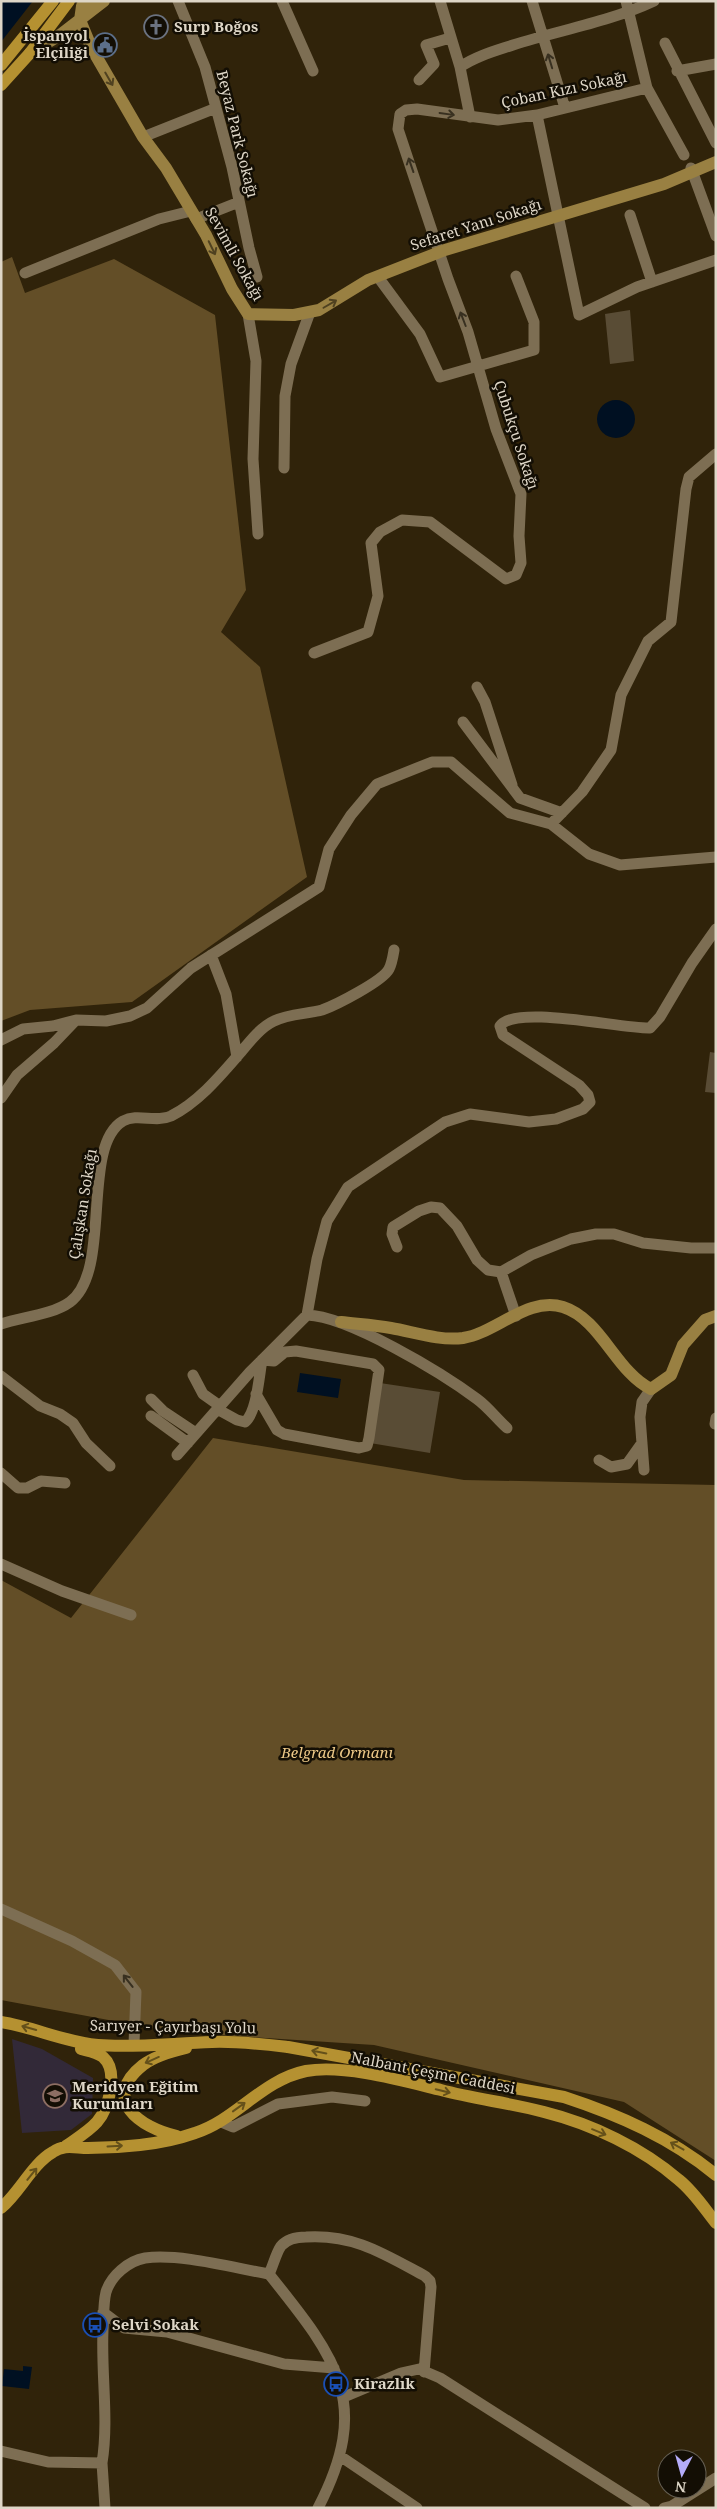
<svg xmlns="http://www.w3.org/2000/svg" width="717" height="2509" font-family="'Noto Serif',serif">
<rect width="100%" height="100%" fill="#30230a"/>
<!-- education -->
<path fill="#322938" d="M 12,2039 L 42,2049 L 93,2078 L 92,2114 L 71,2130 L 22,2133 Z"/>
<!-- green -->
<path fill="#594c35" d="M 630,310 L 634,361 L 610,364 L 605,314 Z
M 710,1052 L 716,1053 L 716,1093 L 705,1092 Z
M 380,1383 L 440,1392 L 430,1453 L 370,1443 Z"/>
<!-- forest -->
<path fill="#634e27" d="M 12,257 L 25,293 L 114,259 L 215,315 L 246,590 L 221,632 L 260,667 L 307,877 L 132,1002 L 30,1010 L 1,1021 L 1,262 Z
M 213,1438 L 464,1480 L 716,1485 L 716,2161 L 624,2102 L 374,2045 L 173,2032 L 1,2000 L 1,1580 L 71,1618 Z"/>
<!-- water -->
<path fill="#001022" d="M 1,1 L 33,1 L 1,42 Z
M597 419a19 19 0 1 1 38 0a19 19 0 1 1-38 0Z
M 300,1373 L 341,1379 L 338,1398 L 297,1392 Z
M 23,2366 L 32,2367 L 29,2389 L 2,2386 L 4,2369 L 23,2371 Z"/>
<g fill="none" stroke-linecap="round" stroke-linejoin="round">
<!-- street -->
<path stroke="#7d6e53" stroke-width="11" d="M 178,1 L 205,67 L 232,167 L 249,248 L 257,277
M 282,1 L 313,71
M 440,1 L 460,67 L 470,117
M 532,1 L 565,108
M 626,1 L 647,88 L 684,155
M 665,43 L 716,143
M 460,67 C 476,56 495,51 513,45 C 560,30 609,22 654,1
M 677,71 L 716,64
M 419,80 L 434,64 L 426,45 L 450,38
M 537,115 L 579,315 L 637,287 L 716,260
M 143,137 L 216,108
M 691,168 L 716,236
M 630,215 L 652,282
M 196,219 L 239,202
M 25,273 L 159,219 L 191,211
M 378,277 L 420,334 L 440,377 L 534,350 L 534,322 L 516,276
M 248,314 L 256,361 L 253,459 L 258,534
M 284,468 L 285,396 L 291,364 L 310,312
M 314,653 L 368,632 L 378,596 L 371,543 L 380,532 L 402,520 L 430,522 L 506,579 L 516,575 L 521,563 L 519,536 L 521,494 L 496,429 L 468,332 L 448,279 L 398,129 L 400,114 L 406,110 L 417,109 L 498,120 L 537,115 L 647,88
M 477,687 L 485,702 L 512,785
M 463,722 L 520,798 L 562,813
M 551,824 L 582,792 L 611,750 L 621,695 L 648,641 L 671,622 L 686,489 L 689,477 L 716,454
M 211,955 L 226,994 L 237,1057
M 1,1040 L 23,1029 L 53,1026 L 76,1020 L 106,1021 L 130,1016 L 147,1008 L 191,968 L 319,887 L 329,849 L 351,815 L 377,784 L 432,762 L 451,762 L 510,813 L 551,824 L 589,854 L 620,865 L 716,857
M 1,1098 L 17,1075 L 54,1043 L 76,1020
M 397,1247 L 392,1234 L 393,1227 L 419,1211 L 431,1207 L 440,1208 L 457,1226 L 477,1260 L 488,1270 L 501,1272 L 531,1255 L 571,1239 L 596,1234 L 614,1234 L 643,1243 L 691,1248 L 716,1248
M 501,1272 L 516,1316
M 307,1315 L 317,1259 L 327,1221 L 348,1187 L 445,1122 L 470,1114 L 529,1122 L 556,1119 L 583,1109 L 590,1102 L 588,1095 L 579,1085 L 503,1035 L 500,1026 C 515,1004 622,1029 650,1028 L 660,1017 L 692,963 L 716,929
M 1,1324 C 22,1317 52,1315 70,1302 C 113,1270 80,1146 123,1121 C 138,1113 155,1123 171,1116 C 199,1102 221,1075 241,1052 C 250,1041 261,1027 274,1021 C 288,1014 307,1014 322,1010 C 336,1005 383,981 389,969 C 392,963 393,956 394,950
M 193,1375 L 203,1394 L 220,1406
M 1,1376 L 40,1406 L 60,1414 L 73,1423 L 86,1443 L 110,1466
M 151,1399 L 163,1411 L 196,1433
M 217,1409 L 237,1420 L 245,1422 C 257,1412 259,1376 262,1360 L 274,1361 L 285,1352 L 296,1351 L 373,1364 L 379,1370 L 369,1438 L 367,1446 L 359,1448 L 284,1434 L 277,1430 L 256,1394
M 151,1416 L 188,1443
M 715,1424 L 716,1418
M 177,1455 L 250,1372 L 307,1315 C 348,1316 442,1373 477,1399 C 488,1407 497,1419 507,1428
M 599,1460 L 611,1467 L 627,1464 L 642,1443
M 644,1470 L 640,1417 L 642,1402 L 651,1389
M 1,1473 L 18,1488 L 27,1488 L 41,1481 L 65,1483
M 1,1564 L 62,1591 L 131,1615
M 1,1909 L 72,1941 L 115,1965 L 136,1992 L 134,2044
M 221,2122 L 233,2127 L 278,2104 L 332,2097 L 365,2101
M 269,2274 C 273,2266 276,2253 281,2246 C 287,2239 298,2237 306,2237 C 354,2234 384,2254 425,2276 L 430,2281 L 431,2287 L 424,2372
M 103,2312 L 124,2328 L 167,2332 L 284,2364 L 334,2368
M 344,2397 L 401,2373 L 419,2369 L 440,2378 L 645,2508
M 1,2451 L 48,2462 L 102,2463 C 109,2419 101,2375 103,2330 C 104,2318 103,2304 106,2292 C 111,2276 128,2261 145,2258 C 179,2253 234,2268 269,2274 C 336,2358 373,2402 318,2508
M 340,2456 L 417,2508
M 102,2463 L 105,2508
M 664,2508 L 672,2506 L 716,2478"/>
<!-- secondary -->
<path stroke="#998042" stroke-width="12" d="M 87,1 L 82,6 L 80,20 L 92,49 L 143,137 L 166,168 L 206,235 L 232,289 L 248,314 L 294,315 L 319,310 L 368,280 L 445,250 L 664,184 L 716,162
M 30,53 L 60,35 L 104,1
M 341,1322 C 358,1324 375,1325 391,1328 C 414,1332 439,1341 463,1338 C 496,1333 528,1296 563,1307 C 601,1319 616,1372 651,1389 L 671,1375 L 683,1345 L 705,1320 L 716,1316"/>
<!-- primary -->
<path stroke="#b59131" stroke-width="12" d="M 1,65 L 53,1
M 1,85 L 30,53 L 69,1
M 1,2022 C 34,2027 64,2042 98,2045 C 135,2048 174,2043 212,2042 C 237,2041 262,2044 288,2047 L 564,2097 C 619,2115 671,2138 716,2175
M 177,2136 C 140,2128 100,2099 143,2065 C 155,2056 173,2051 186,2048
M 66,2146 C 76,2139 89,2131 97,2122 C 109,2108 119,2071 103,2057 C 97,2052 89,2051 81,2049
M 1,2208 C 20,2192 32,2164 53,2152 C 64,2144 75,2148 88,2148 C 105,2148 123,2147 140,2145 C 158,2143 178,2139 195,2133 C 236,2120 262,2080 306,2071 C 344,2064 404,2081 441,2090 C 475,2099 510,2103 544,2112 C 592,2124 642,2148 679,2180 C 694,2192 704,2208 716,2223"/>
</g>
<!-- one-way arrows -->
<defs><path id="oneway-shaft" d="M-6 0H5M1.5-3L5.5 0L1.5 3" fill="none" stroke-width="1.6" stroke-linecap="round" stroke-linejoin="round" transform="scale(1.25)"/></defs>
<g stroke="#383020">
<use href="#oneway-shaft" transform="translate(550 61) rotate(-107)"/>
<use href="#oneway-shaft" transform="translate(447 114) rotate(8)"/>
<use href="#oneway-shaft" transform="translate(411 165) rotate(-109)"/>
<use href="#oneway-shaft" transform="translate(463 319) rotate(-111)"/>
<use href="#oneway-shaft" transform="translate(128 1981) rotate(-128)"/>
</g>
<g stroke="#4f4120">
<use href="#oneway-shaft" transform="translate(109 79) rotate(60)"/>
<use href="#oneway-shaft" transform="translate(212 248) rotate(64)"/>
<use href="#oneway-shaft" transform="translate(330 304) rotate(-30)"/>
</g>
<g stroke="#64501a">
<use href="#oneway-shaft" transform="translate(29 2028) rotate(-164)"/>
<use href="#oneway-shaft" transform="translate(319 2052) rotate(-169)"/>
<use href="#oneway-shaft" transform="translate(152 2060) rotate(156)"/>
<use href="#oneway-shaft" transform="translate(443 2091) rotate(14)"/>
<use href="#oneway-shaft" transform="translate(239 2107) rotate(-36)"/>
<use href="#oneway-shaft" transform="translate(599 2132) rotate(22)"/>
<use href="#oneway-shaft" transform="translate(115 2146) rotate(-3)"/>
<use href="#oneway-shaft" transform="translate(677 2146) rotate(-151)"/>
<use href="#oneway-shaft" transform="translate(32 2174) rotate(-51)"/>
</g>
<!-- icons -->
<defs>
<g id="church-ring" transform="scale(1.25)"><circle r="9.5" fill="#130e04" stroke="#6b7280" stroke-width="1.5"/><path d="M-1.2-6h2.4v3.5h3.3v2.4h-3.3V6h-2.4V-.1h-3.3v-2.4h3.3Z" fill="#6b7280"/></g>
<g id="civic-ring" transform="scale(1.25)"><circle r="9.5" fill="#130e04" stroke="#5c6f8a" stroke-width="1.5"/><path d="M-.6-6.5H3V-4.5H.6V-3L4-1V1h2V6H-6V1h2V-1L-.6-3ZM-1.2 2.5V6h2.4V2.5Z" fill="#5c6f8a"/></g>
<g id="school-ring" transform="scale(1.25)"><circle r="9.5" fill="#130e04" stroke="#8d6e63" stroke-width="1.5"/><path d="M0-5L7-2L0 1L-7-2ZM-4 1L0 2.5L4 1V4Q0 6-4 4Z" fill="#8d6e63"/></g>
<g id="bus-ring" transform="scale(1.25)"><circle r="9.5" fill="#130e04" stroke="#1a4fb4" stroke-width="1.5"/><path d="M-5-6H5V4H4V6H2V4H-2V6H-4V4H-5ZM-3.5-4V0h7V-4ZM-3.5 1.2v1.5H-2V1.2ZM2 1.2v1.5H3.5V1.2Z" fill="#1a4fb4"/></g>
</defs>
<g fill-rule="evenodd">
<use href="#church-ring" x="156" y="27"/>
<use href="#civic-ring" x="105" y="45"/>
<use href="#school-ring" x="55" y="2096"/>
<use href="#bus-ring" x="95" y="2325"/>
<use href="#bus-ring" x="336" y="2384"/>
</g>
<g text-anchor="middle" stroke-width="5" stroke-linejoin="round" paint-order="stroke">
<!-- poi labels -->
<g font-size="15" font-weight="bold" fill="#ded6c7" stroke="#130e04" text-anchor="start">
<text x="174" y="32">Surp Boğos</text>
<text x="88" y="41" text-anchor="end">İspanyol<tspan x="88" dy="17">Elçiliği</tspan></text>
<text x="72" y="2092">Meridyen Eğitim<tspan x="72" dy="17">Kurumları</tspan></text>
<text x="112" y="2330">Selvi Sokak</text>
<text x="354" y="2389">Kirazlık</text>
</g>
<!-- street labels -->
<g font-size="15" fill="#ded6c7" stroke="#130e04">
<text transform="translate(564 90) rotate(-12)" y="5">Çoban Kızı Sokağı</text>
<text transform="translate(237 134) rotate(76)" y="5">Beyaz Park Sokağı</text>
<text transform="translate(476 225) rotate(-18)" y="5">Sefaret Yanı Sokağı</text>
<text transform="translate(234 254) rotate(61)" y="5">Sevimli Sokağı</text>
<text transform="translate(516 435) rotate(72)" y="5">Çubukçu Sokağı</text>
<text transform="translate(83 1204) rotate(-81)" y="5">Çalışkan Sokağı</text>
<text transform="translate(173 2027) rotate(1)" y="5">Sarıyer - Çayırbaşı Yolu</text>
<text transform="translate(433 2073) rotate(11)" y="5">Nalbant Çeşme Caddesi</text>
</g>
<!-- park labels -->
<g font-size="15" font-style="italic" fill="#ecc887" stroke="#130e04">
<text x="337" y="1758">Belgrad Ormanı</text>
</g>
</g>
<!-- border -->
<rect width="717" height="2509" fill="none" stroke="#ded6c7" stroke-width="5"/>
<!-- north arrow -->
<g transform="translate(682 2474) rotate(186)"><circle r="24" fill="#130e04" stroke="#645e52"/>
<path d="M0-4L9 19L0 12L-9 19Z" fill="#b4acf9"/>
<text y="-8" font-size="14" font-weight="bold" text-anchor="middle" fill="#ded6c7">N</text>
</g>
</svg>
